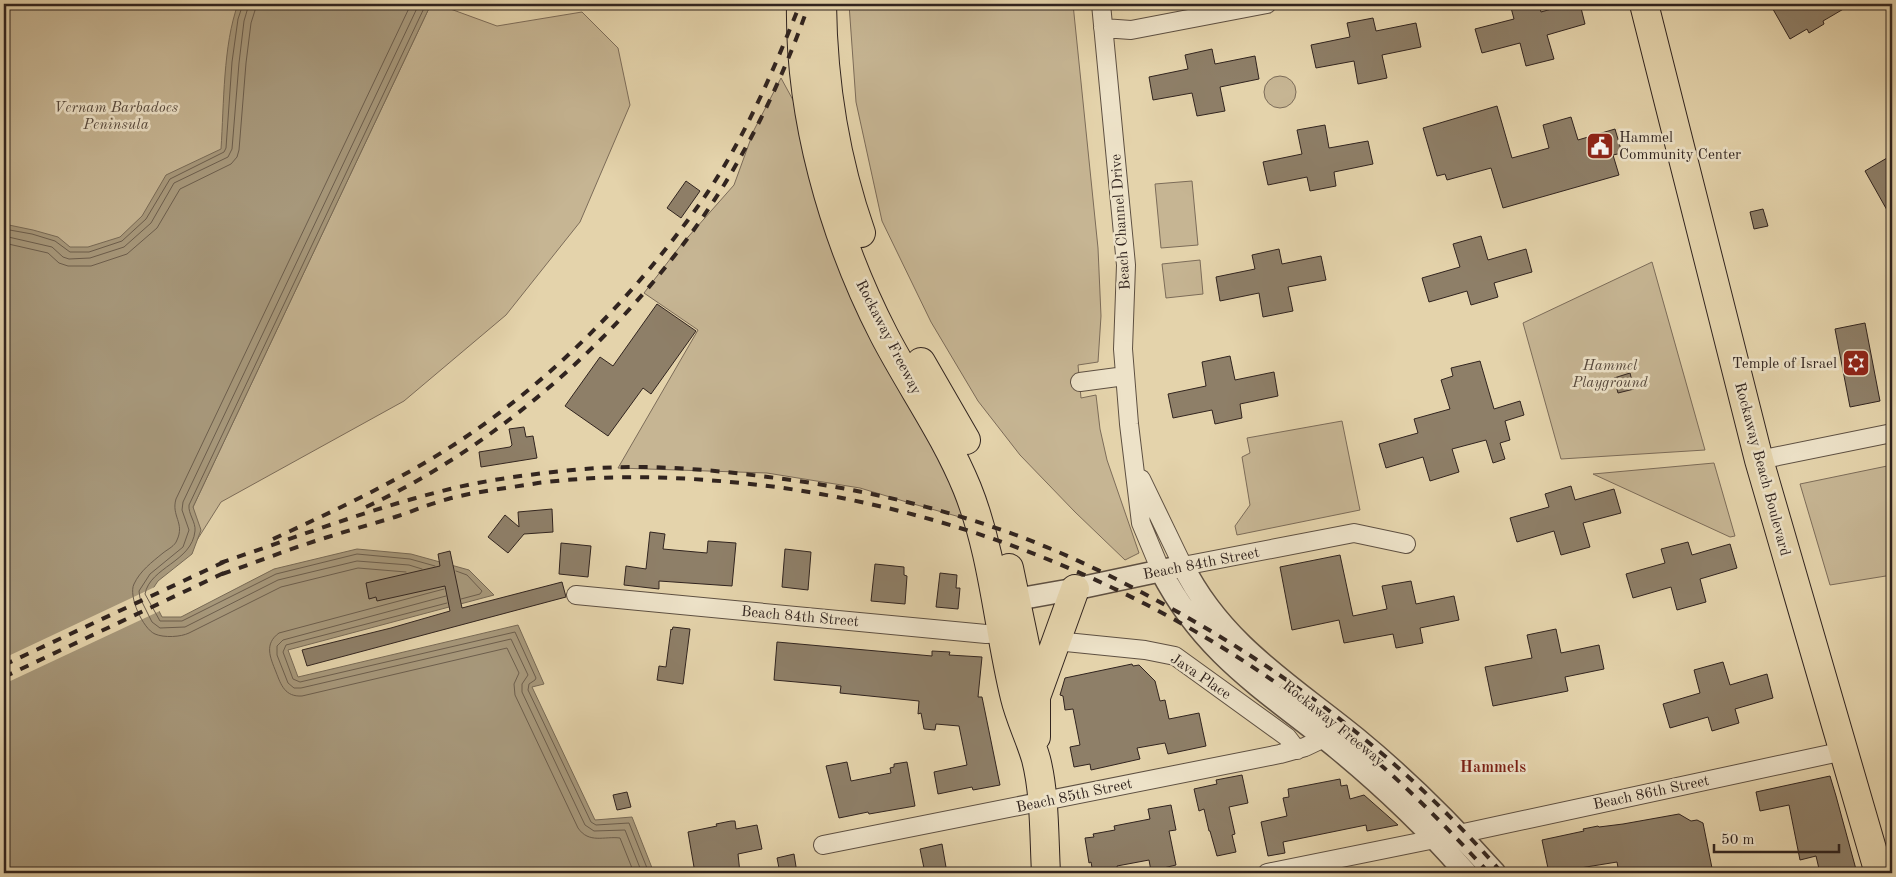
<svg xmlns="http://www.w3.org/2000/svg" width="1896" height="877" font-family="'Old Standard TT',serif">
<rect width="100%" height="100%" fill="#e4d3ab"/>
<filter id="stains"><feTurbulence type="fractalNoise" baseFrequency=".004" numOctaves="4"/><feColorMatrix values="0 0 0 0 .2 0 0 0 0 .09 0 0 0 0 .02 0 0 0 .5 -.17"/></filter>
<radialGradient id="worn" r=".72"><stop offset=".6" stop-color="#630" stop-opacity="0"/><stop offset="1" stop-color="#630" stop-opacity=".3"/></radialGradient>
<!-- green -->
<path fill="#c6b593" stroke="#7c6c59" d="M 4,4 L 259,4 L 240,150 L 154,249 L 4,248 Z
M 431,4 L 444,4 L 445,7 L 497,26 L 582,12 L 618,48 L 630,105 L 580,222 L 506,315 L 404,401 L 221,502 L 197,540 L 193,507 Z
M 849,4 L 1073,4 L 1098,248 L 1101,316 L 1098,362 L 1078,365 L 1081,398 L 1096,395 L 1100,429 L 1107,460 L 1139,553 L 1125,560 L 1075,512 L 1020,455 L 978,401 L 931,322 L 882,221 L 856,102 Z
M1264 92a16 16 0 1 1 32 0a16 16 0 1 1-32 0Z
M 781,78 L 799,111 L 840,267 L 863,324 L 918,416 L 959,493 L 967,519 L 910,503 L 860,488 L 767,473 L 618,468 L 698,330 L 644,293 L 681,245 L 734,185 L 754,130 Z
M 1192,181 L 1198,245 L 1161,248 L 1155,184 Z
M 1200,260 L 1203,294 L 1166,298 L 1162,264 Z
M 1652,262 L 1705,450 L 1561,459 L 1523,323 Z
M 1342,421 L 1360,510 L 1237,535 L 1235,526 L 1250,505 L 1242,457 L 1250,453 L 1247,438 Z
M 1714,463 L 1735,536 L 1730,537 L 1593,474 Z
M 1892,465 L 1892,575 L 1830,585 L 1800,484 Z"/>
<!-- water -->
<path fill="#a7987b" stroke="#786a56" d="M 238,4 L 431,4 L 193,507 L 201,530 L 192,554 L 158,581 L 150,593 L 162,617 L 181,617 L 274,569 L 357,549 L 411,554 L 469,570 L 494,595 L 288,650 L 298,677 L 518,625 L 544,684 L 532,687 L 595,820 L 632,817 L 654,873 L 4,873 L 4,224 L 33,230 L 58,237 L 70,247 L 88,247 L 120,237 L 142,216 L 166,175 L 221,149 C 224,104 223,45 238,4 Z"/>
<!-- pier -->
<path fill="#e4d3ab" d="M 159,585 L 153,593 L 162,610 L 4,684 L 4,658 Z"/>
<g fill="none" stroke-linecap="round" stroke-linejoin="round">
<!-- shore -->
<path stroke="#6c5e4d" stroke-width="1" d="M 419,4 L 183,502 L 182,510 L 189,530 L 183,547 L 150,574 L 139,591 L 140,598 L 152,622 L 160,628 L 185,627 L 278,580 L 357,561 L 409,565 L 422,569
M 426,4 L 189,505 C 188,514 196,522 195,531 C 192,562 150,567 145,594 L 160,621 L 182,621 L 276,574 L 357,554 L 410,559 L 435,566
M 4,229 L 32,234 L 55,241 L 70,252 L 89,252 L 122,241 L 146,219 L 170,179 L 224,152 L 226,148 L 232,62 L 238,19 L 243,4
M 4,236 L 52,247 L 63,257 L 69,259 L 90,258 L 124,247 L 151,223 L 174,183 L 228,157 L 232,149 L 239,63 L 244,21 L 249,4
M 4,243 L 48,253 L 59,263 L 68,266 L 91,266 L 127,254 L 157,228 L 180,189 L 231,164 L 237,157 L 239,150 L 246,63 L 251,23 L 257,4
M 456,571 L 467,575 L 482,591 L 480,594 L 461,599
M 406,572 L 358,568 L 281,587 L 189,633 C 181,637 164,638 155,634 C 143,629 128,596 134,584 C 140,571 152,562 163,553 C 168,549 175,546 177,540 C 185,523 171,516 176,499 L 411,4
M 444,589 L 279,633 C 264,644 270,657 276,672 C 281,685 285,697 302,696 L 507,648 L 519,673 L 514,684 L 515,695 L 578,828 C 589,844 604,836 620,838 L 634,873
M 446,596 L 283,640 L 277,646 L 277,655 L 288,683 L 294,688 L 301,688 L 511,639 L 528,675 L 522,684 L 522,692 L 585,825 L 594,831 L 625,830 L 642,873
M 447,603 L 286,645 L 283,652 L 293,679 L 300,682 L 515,632 L 536,678 L 535,680 L 529,684 L 528,690 L 591,822 L 596,825 L 629,823 L 649,873"/>
</g>
<!-- building -->
<path fill="#8e7f68" stroke="#31241f" d="M 1510,4 L 1539,4 L 1541,12 L 1569,4 L 1580,4 L 1585,24 L 1547,35 L 1554,59 L 1526,66 L 1520,43 L 1482,53 L 1475,29 L 1514,19 Z
M 1770,4 L 1852,4 L 1823,21 L 1824,24 L 1809,33 L 1807,29 L 1790,39 Z
M 1373,18 L 1376,31 L 1416,23 L 1421,47 L 1382,55 L 1387,78 L 1358,84 L 1354,61 L 1316,68 L 1311,45 L 1350,37 L 1347,23 Z
M 1212,49 L 1215,64 L 1255,56 L 1259,79 L 1220,87 L 1225,111 L 1197,116 L 1192,93 L 1153,100 L 1149,77 L 1188,69 L 1185,55 Z
M 1497,106 L 1512,158 L 1549,148 L 1543,125 L 1571,117 L 1578,140 L 1615,129 L 1622,153 L 1613,155 L 1619,175 L 1503,208 L 1491,168 L 1447,180 L 1445,174 L 1437,176 L 1423,128 Z
M 1325,125 L 1329,148 L 1368,141 L 1373,164 L 1334,172 L 1336,186 L 1310,191 L 1307,177 L 1268,185 L 1263,162 L 1302,154 L 1297,130 Z
M 1892,155 L 1892,219 L 1865,171 Z
M 686,181 L 700,191 L 681,218 L 667,208 Z
M 1763,209 L 1768,226 L 1754,229 L 1750,212 Z
M 1481,236 L 1488,260 L 1526,249 L 1532,272 L 1494,283 L 1498,297 L 1471,305 L 1467,291 L 1429,302 L 1422,278 L 1460,267 L 1453,244 Z
M 1279,249 L 1282,264 L 1321,256 L 1326,280 L 1288,287 L 1293,311 L 1263,317 L 1259,293 L 1220,301 L 1216,277 L 1255,269 L 1252,255 Z
M 657,304 L 696,331 L 651,394 L 643,388 L 608,436 L 565,406 L 600,357 L 613,366 Z
M 1865,323 L 1880,401 L 1850,407 L 1835,329 Z
M 1230,356 L 1235,380 L 1274,372 L 1278,396 L 1240,404 L 1242,418 L 1215,424 L 1212,410 L 1173,418 L 1168,394 L 1206,386 L 1202,362 Z
M 1480,361 L 1494,409 L 1520,401 L 1524,415 L 1505,421 L 1510,440 L 1500,443 L 1505,459 L 1493,463 L 1486,440 L 1452,449 L 1459,472 L 1430,481 L 1423,457 L 1386,468 L 1379,444 L 1418,433 L 1414,419 L 1450,409 L 1441,380 L 1453,376 L 1451,368 Z
M 1630,373 L 1634,389 L 1618,393 L 1614,378 Z
M 524,427 L 526,437 L 533,436 L 537,458 L 481,467 L 479,452 L 510,447 L 512,445 L 509,429 Z
M 1571,486 L 1575,500 L 1614,489 L 1621,513 L 1583,523 L 1590,547 L 1561,555 L 1554,531 L 1517,542 L 1510,518 L 1549,507 L 1545,494 Z
M 552,509 L 553,532 L 524,534 L 508,553 L 488,537 L 505,515 L 519,527 L 518,512 Z
M 650,532 L 665,534 L 663,549 L 707,553 L 708,541 L 736,543 L 732,586 L 659,581 L 659,589 L 624,585 L 626,566 L 646,569 Z
M 1688,542 L 1692,555 L 1730,544 L 1737,568 L 1700,579 L 1706,602 L 1677,610 L 1671,587 L 1633,598 L 1626,574 L 1665,563 L 1661,549 Z
M 561,543 L 591,546 L 588,577 L 559,574 Z
M 785,549 L 811,552 L 808,590 L 782,587 Z
M 450,551 L 462,608 L 562,582 L 566,597 L 307,666 L 302,650 L 391,628 L 450,611 L 445,586 L 377,601 L 376,597 L 369,599 L 366,583 L 440,566 L 438,554 Z
M 1340,555 L 1353,616 L 1387,609 L 1382,586 L 1411,581 L 1416,604 L 1454,596 L 1459,620 L 1420,628 L 1423,643 L 1396,648 L 1393,634 L 1344,643 L 1339,620 L 1292,630 L 1280,567 Z
M 875,564 L 904,567 L 904,575 L 907,576 L 905,604 L 871,601 Z
M 940,573 L 957,575 L 956,588 L 960,588 L 958,609 L 936,607 Z
M 673,627 L 690,629 L 683,684 L 657,680 L 659,666 L 666,667 L 671,629 L 672,630 Z
M 1556,629 L 1561,653 L 1599,645 L 1604,669 L 1565,677 L 1568,691 L 1493,706 L 1485,667 L 1532,658 L 1527,635 Z
M 777,642 L 932,656 L 932,651 L 950,652 L 949,655 L 982,657 L 978,697 L 982,697 L 1000,785 L 973,790 L 972,787 L 938,794 L 934,772 L 967,765 L 959,726 L 936,724 L 935,730 L 924,729 L 921,713 L 918,714 L 919,701 L 840,693 L 841,686 L 774,680 Z
M 1723,662 L 1730,685 L 1767,674 L 1773,698 L 1735,709 L 1739,723 L 1712,731 L 1708,717 L 1670,728 L 1663,704 L 1700,693 L 1694,670 Z
M 1132,664 L 1133,666 L 1139,665 L 1155,681 L 1160,701 L 1165,700 L 1169,719 L 1199,713 L 1206,746 L 1168,754 L 1165,743 L 1137,748 L 1140,759 L 1091,770 L 1090,764 L 1074,767 L 1070,747 L 1080,745 L 1073,709 L 1065,710 L 1063,696 L 1060,695 L 1065,678 Z
M 847,762 L 851,781 L 891,773 L 890,768 L 894,767 L 894,764 L 907,762 L 915,806 L 869,814 L 868,812 L 839,818 L 826,766 Z
M 1242,775 L 1248,803 L 1229,807 L 1235,834 L 1232,835 L 1236,852 L 1217,856 L 1210,831 L 1209,831 L 1204,809 L 1199,811 L 1194,789 L 1217,784 L 1216,780 Z
M 1830,776 L 1836,796 L 1857,873 L 1820,873 L 1816,856 L 1800,860 L 1789,805 L 1760,811 L 1756,792 Z
M 1340,779 L 1341,786 L 1347,785 L 1350,799 L 1364,795 L 1398,825 L 1367,831 L 1366,825 L 1283,842 L 1285,853 L 1268,856 L 1261,822 L 1287,816 L 1283,798 L 1289,797 L 1288,789 Z
M 627,792 L 631,807 L 617,810 L 613,795 Z
M 1171,805 L 1176,830 L 1169,831 L 1176,865 L 1151,871 L 1149,860 L 1117,866 L 1118,873 L 1093,873 L 1091,862 L 1089,863 L 1085,838 L 1094,837 L 1093,834 L 1115,830 L 1114,826 L 1150,819 L 1148,809 Z
M 1679,814 L 1691,821 L 1697,820 L 1703,823 L 1713,873 L 1619,873 L 1617,862 L 1549,873 L 1542,840 L 1584,831 L 1583,829 L 1598,826 L 1599,827 L 1623,824 Z
M 731,821 L 735,821 L 736,829 L 757,825 L 762,849 L 738,854 L 740,873 L 695,873 L 688,832 L 717,826 L 716,824 Z
M 942,844 L 947,873 L 925,873 L 920,849 Z
M 794,854 L 797,873 L 780,873 L 777,858 Z"/>
<g fill="none" stroke-linecap="round" stroke-linejoin="round">
<!-- minor casing -->
<g stroke="#5e5042" stroke-width="20">
<path id="minor" d="M 1101,4 L 1126,265 L 1123,349 L 1129,424 L 1141,523 L 1161,571
M 1103,28 L 1131,30 L 1267,4
M 1080,382 L 1125,376
M 1759,460 L 1892,433
M 1141,479 L 1183,566 L 1354,533 L 1406,544
M 576,595 L 986,634 L 1010,633
M 1056,641 L 1145,650 L 1175,656 L 1287,737 L 1297,750
M 1459,834 L 1844,751
M 823,845 L 1280,754 L 1305,747 L 1324,738
M 1267,873 L 1435,839"/>
</g>
<!-- tertiary casing -->
<g stroke="#5e5042" stroke-width="24">
<path id="tertiary" d="M 1161,571 C 1205,656 1267,691 1338,749 C 1384,787 1427,828 1466,873
M 1002,602 L 1075,589 L 1183,566 C 1222,644 1291,685 1356,738 C 1406,779 1452,825 1495,873"/>
</g>
<!-- primary casing -->
<g stroke="#31241f" stroke-width="30">
<path id="primary" d="M 801,4 C 799,115 833,236 884,335 C 911,387 945,434 967,488 C 994,555 998,629 1015,698 C 1020,719 1030,738 1036,759 C 1045,794 1044,837 1046,873
M 822,4 C 823,82 835,159 861,233
M 1644,4 L 1759,460 L 1879,873
M 921,362 L 966,440
M 1009,568 L 1036,697 L 1036,737
M 1036,697 L 1075,589"/>
</g>
<!-- minor -->
<use href="#minor" stroke="#ede2c8" stroke-width="18"/>
<!-- tertiary -->
<use href="#tertiary" stroke="#ede2c8" stroke-width="21"/>
<!-- primary -->
<use href="#primary" stroke="#e4d3ab" stroke-width="28"/>
<!-- rail -->
<path stroke="#31241f" stroke-width="4" stroke-dasharray="9 9" stroke-linecap="butt" d="M 366,507 C 510,440 640,319 724,185 C 759,128 787,67 809,4
M 273,539 C 325,515 377,491 426,462 C 535,398 628,305 701,202 C 743,142 773,72 800,4
M 220,563 C 297,537 372,508 450,489 C 487,480 525,475 563,471 C 631,463 700,468 768,477 C 844,486 918,502 990,526 C 1051,546 1109,574 1165,605 C 1292,674 1407,763 1502,873
M 222,574 C 257,562 292,548 328,537 C 350,530 372,524 395,517 C 413,511 430,504 448,499 C 477,491 509,488 538,483 C 617,473 697,477 776,487 C 995,517 1202,611 1369,755 C 1412,791 1451,832 1489,873
M 4,665 L 226,561
M 4,677 L 228,571"/>
</g>
<!-- icons -->
<defs>
<g id="civic-square" transform="scale(1.4375)"><rect x="-9" y="-9" width="18" height="18" rx="4" fill="#8f2418" stroke="#ede2c8"/><path d="M-.6-6.5H3V-4.5H.6V-3L4-1V1h2V6H-6V1h2V-1L-.6-3ZM-1.2 2.5V6h2.4V2.5Z" fill="#fff"/></g>
<g id="synagogue-square" transform="scale(1.4375)"><rect x="-9" y="-9" width="18" height="18" rx="4" fill="#8f2418" stroke="#ede2c8"/><path d="M0-6.5L5.6 3.2H-5.6ZM0 6.5L5.6-3.2H-5.6Z" fill="#fff"/></g>
</defs>
<g fill-rule="evenodd">
<use href="#civic-square" x="1600" y="146"/>
<use href="#synagogue-square" x="1856" y="363"/>
</g>
<g text-anchor="middle" stroke-width="5" stroke-linejoin="round" paint-order="stroke">
<!-- park labels -->
<g font-size="15" font-style="italic" fill="#56483c" stroke="#ede2c8">
<text x="116" y="112">Vernam Barbadoes<tspan x="116" dy="17">Peninsula</tspan></text>
<text x="1610" y="370">Hammel<tspan x="1610" dy="17">Playground</tspan></text>
</g>
<!-- poi labels -->
<g font-size="15" fill="#31241f" stroke="#ede2c8" text-anchor="start">
<text x="1619" y="142">Hammel<tspan x="1619" dy="17">Community Center</tspan></text>
<text x="1837" y="368" text-anchor="end">Temple of Israel</text>
</g>
<!-- street labels -->
<g font-size="15" fill="#31241f" stroke="#ede2c8">
<text transform="translate(1120 222) rotate(-94)" y="5">Beach Channel Drive</text>
<text transform="translate(889 337) rotate(63)" y="5">Rockaway Freeway</text>
<text transform="translate(1763 469) rotate(75)" y="5">Rockaway Beach Boulevard</text>
<text transform="translate(1201 563) rotate(-11)" y="5">Beach 84th Street</text>
<text transform="translate(800 616) rotate(5)" y="5">Beach 84th Street</text>
<text transform="translate(1201 676) rotate(34)" y="5">Java Place</text>
<text transform="translate(1334 723) rotate(39)" y="5">Rockaway Freeway</text>
<text transform="translate(1651 792) rotate(-12)" y="5">Beach 86th Street</text>
<text transform="translate(1074 795) rotate(-12)" y="5">Beach 85th Street</text>
</g>
<!-- neighbourhood labels -->
<g font-size="16" font-weight="bold" fill="#7a1f14" stroke="#ede2c8">
<text x="1493" y="772">Hammels</text>
</g>
</g>
<!-- margin -->
<rect width="1896" height="877" fill="none" stroke="#e4d3ab" stroke-width="20"/>
<rect x="5" y="5" width="1886" height="867" fill="none" stroke="#31241f" stroke-width="2.5"/>
<rect x="10" y="10" width="1876" height="857" fill="none" stroke="#31241f"/>
<!-- scale -->
<path d="M1714 844v8h125v-8" fill="none" stroke="#31241f" stroke-width="2.5"/>
<text x="1721" y="844" font-size="15" fill="#31241f" stroke="#ede2c8" stroke-width="4" paint-order="stroke">50 m</text>
<rect width="100%" height="100%" filter="url(#stains)"/>
<rect width="100%" height="100%" fill="url(#worn)"/>
</svg>
